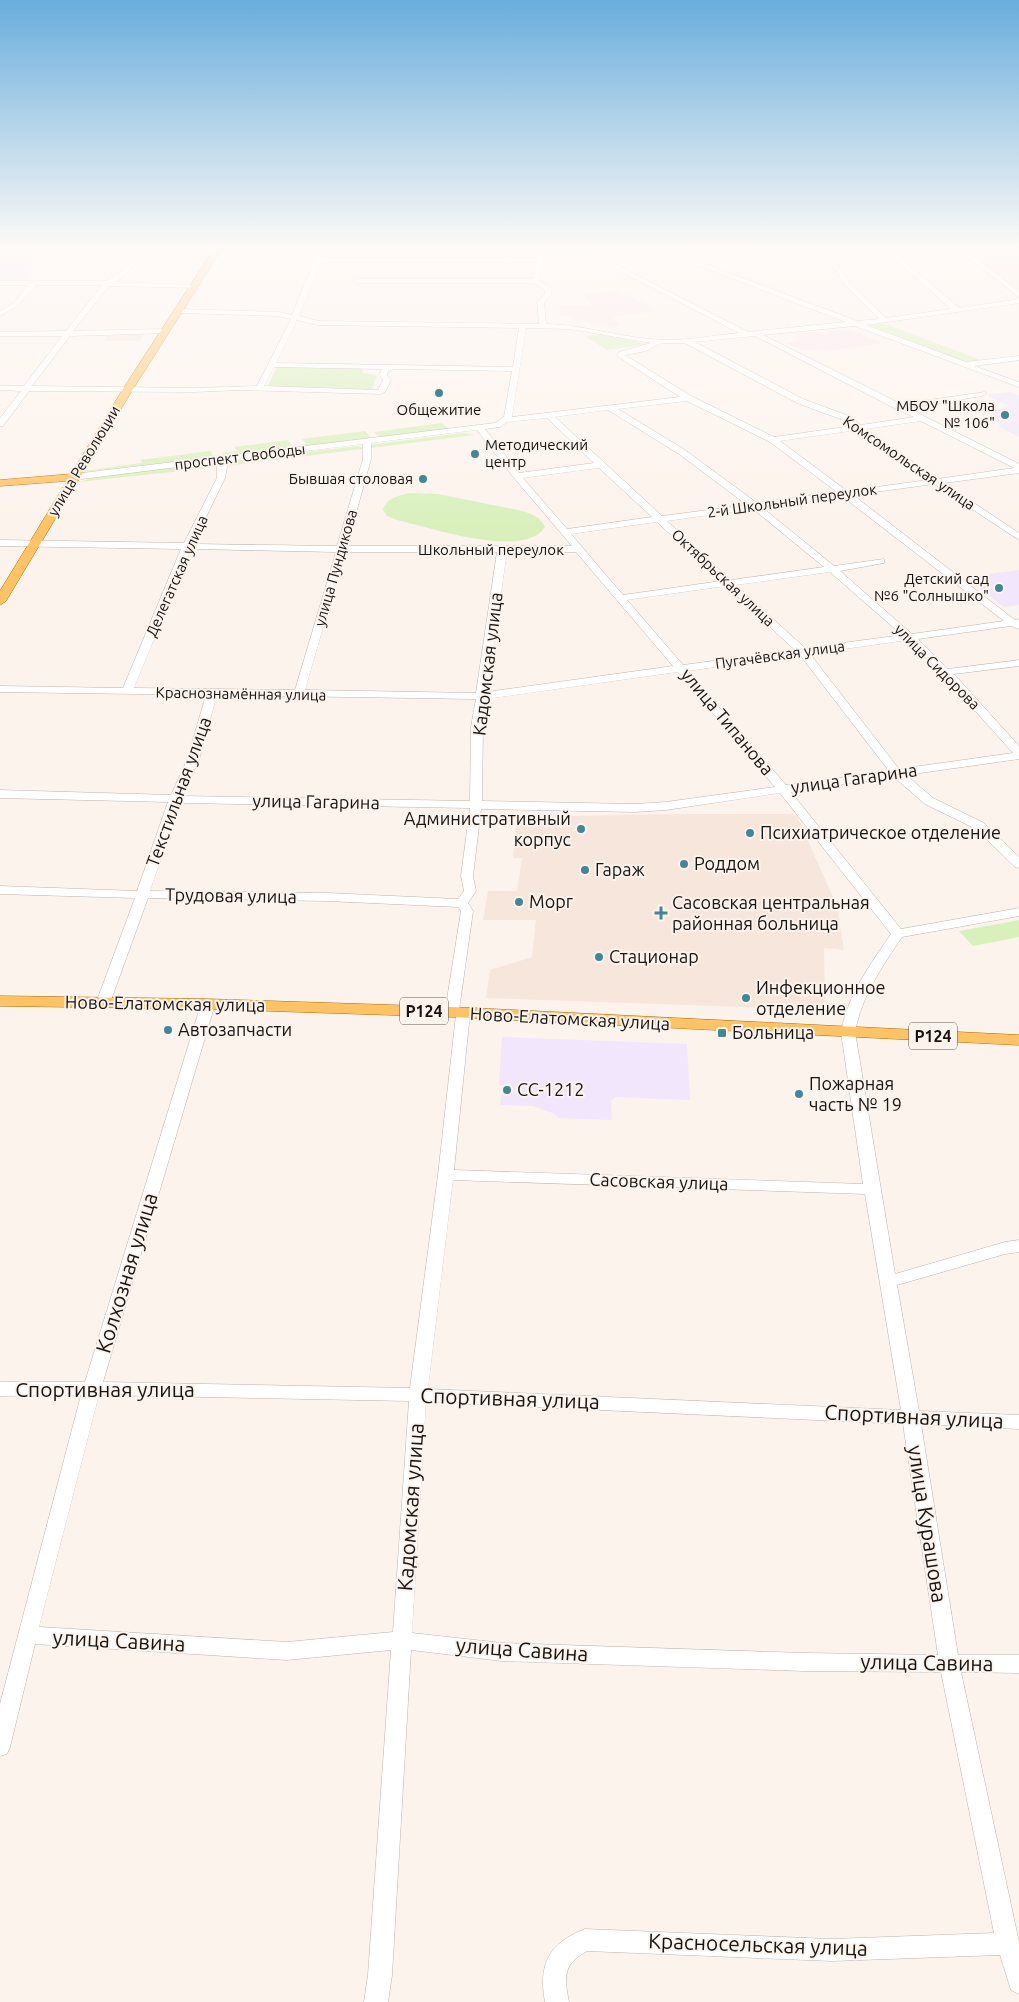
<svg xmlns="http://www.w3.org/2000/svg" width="1019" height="2002" font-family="Ubuntu,sans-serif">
<rect width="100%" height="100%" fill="#fdf3ed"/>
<!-- built -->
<path fill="#f7e6dc" d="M 961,246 L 1019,246 L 1019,290 L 1012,286 Z
M 145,333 L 140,341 L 105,341 L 108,334 Z
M 678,814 L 792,814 L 797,816 L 837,906 L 844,950 L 824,948 L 825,1010 L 486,998 L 490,970 L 532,957 L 536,920 L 483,920 L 488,891 L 517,891 L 522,858 L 513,858 L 517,817 Z"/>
<!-- industrial -->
<path fill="#fce3ed" d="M 677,246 L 742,246 L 756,255 L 714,259 Z
M 617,290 L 659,311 L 611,317 L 621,325 L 612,328 L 590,322 L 577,322 L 572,316 L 560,316 L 560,305 L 592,305 L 584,295 Z
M 848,329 L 882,343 L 829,351 L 818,349 L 804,351 L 786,343 L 802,341 L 794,334 L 815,332 L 821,335 L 829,334 L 826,331 Z"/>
<!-- education -->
<path fill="#f1e6fb" d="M 0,246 L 31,246 L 30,248 L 49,248 L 21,281 L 0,280 Z
M 1010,392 L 1019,395 L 1019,437 L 998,426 L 1002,425 L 988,417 L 998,409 L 1009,406 L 986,395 Z
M 1019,570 L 1019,605 L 1004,607 L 966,577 Z
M 502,1037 L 687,1044 L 690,1100 L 615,1097 L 611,1101 L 612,1120 L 558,1118 L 555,1114 L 533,1106 L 500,1105 L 502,1093 L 512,1093 L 513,1088 L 499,1085 Z"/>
<!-- green -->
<path fill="#d9f0bc" d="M 877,324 L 886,324 L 981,360 L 967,363 L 871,326 Z
M 597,334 L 649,344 L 607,350 L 586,337 Z
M 277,367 L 363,368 L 363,373 L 377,376 L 372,390 L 267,388 Z
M 442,423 L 449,429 L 379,437 L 374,432 Z
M 365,431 L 371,438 L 301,447 L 298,445 L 306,444 L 302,439 Z
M 464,433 L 475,435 L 371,448 L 371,445 L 376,444 Z
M 288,440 L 293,448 L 226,456 L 222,453 L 237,451 L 234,447 Z
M 358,446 L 362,447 L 362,449 L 226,466 L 226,463 L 230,461 Z
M 210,451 L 214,457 L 82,472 L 83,471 L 142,463 L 140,460 Z
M 213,463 L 218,464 L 218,467 L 79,482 L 96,477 Z
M 410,493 L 438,494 L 523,511 C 532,514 540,517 545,527 C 525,560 428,527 397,520 L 387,516 L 383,510 C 386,498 398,496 410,493 Z
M 1019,920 L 1019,937 L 973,946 L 959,931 Z"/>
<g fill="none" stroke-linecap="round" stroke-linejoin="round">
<!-- minor casing -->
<g stroke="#bdb3ae" stroke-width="1">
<path id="minor" d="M 145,246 L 152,246 L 129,271 L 115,282 L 195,285 L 197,286 L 197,288 L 109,286 L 73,331 L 164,329 L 168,331 L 167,333 L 70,336 L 32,386 L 194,388 L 257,386 L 291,319 L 279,316 L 179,313 L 175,311 L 179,309 L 279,312 L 292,315 L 320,246 L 326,246 L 322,258 L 537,258 L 540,251 L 543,249 L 573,250 L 607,260 L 748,332 L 846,322 L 647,246 L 657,246 L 857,321 L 879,319 L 846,286 L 830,262 L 813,246 L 820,246 L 834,260 L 850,284 L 886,318 L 951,309 L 884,249 L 885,246 L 888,247 L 959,308 L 1019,299 L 1019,303 L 866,325 L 966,362 L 1019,356 L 1019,360 L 974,366 L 1019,382 L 1019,387 L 855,326 L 763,335 L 901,404 L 985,392 L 986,394 L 982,396 L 908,408 L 1019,464 L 1019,473 L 944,483 L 1019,533 L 1019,540 L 934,484 L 853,495 L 1015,620 L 1019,619 L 1019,629 L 1011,626 L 918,639 L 948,669 L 1019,660 L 1019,666 L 954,674 L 1019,746 L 1019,759 L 906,775 L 933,798 L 984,823 L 1019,857 L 1019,868 L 1015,867 L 976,829 L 925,804 L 894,777 L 791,792 L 901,929 L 1019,908 L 1019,916 L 902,937 C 882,967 862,995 855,1032 L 895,1274 L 1005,1242 L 1019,1240 L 1019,1252 L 1005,1254 L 897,1285 L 919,1411 L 1019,1415 L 1019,1429 L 921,1424 L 958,1655 L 1019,1655 L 1019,1673 L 961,1672 L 1019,1942 L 1019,1994 L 1011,1990 L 1000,1955 L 832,1961 L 587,1951 C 563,1964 564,1977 569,2002 L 545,2002 C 538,1964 549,1943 585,1929 L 832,1939 L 994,1933 L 941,1672 L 804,1671 L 502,1661 L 411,1650 L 392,1975 L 388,2002 L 364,2002 L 368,1975 L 391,1650 L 287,1660 L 35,1644 L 10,1747 L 7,1754 L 0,1756 L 0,1704 L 81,1395 L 0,1396 L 0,1382 L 85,1382 L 201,1004 L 208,1000 L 215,1004 L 103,1382 L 410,1388 L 438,1175 L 456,1015 L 447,1015 L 445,1012 L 461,911 L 458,907 L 327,901 L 148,898 L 110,1003 L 103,1007 L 96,1003 L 135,898 L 0,894 L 0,886 L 137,891 L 168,802 L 0,798 L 0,790 L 171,795 L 187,760 L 206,695 L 0,692 L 0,686 L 123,688 L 181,549 L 0,546 L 0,540 L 184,543 L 217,478 L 217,462 L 74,480 L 70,477 L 74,474 L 495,423 L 504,417 L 512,371 L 393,369 L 388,372 L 387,375 L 391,380 L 385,392 L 381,394 L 240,390 L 194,392 L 29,391 L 3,426 L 0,426 L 0,418 L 21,391 L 0,390 L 0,386 L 24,386 L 62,336 L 0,336 L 0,332 L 66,331 L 102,285 L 36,285 L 18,305 L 0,316 L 0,311 L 14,303 L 28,285 L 0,285 L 0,281 L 106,281 L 125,269 ZM 545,254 L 573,254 L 603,262 L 739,333 C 716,335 692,340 669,340 C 628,340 588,325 546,324 L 544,303 L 551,295 L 552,289 L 538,280 ZM 320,262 L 537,262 L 532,279 L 357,279 L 354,281 L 357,283 L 533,283 L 545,290 L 545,294 L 537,302 L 539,324 L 318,321 L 299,316 ZM 297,320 L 318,325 L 519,328 L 513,367 L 276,363 ZM 526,328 L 570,329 L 651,343 L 619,352 L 617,356 L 680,397 L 512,417 ZM 755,336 L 896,409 L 914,417 L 861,425 L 849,416 L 803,399 L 695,342 ZM 661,343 L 685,343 L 797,403 L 843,420 L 852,426 L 774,437 L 691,396 L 625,355 L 646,351 ZM 274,367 L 382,369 L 379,375 L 383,380 L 378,390 L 264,386 ZM 687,401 L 770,442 L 837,492 L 757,503 L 685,450 L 618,409 ZM 608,410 L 679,454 L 747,505 L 662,516 L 555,417 ZM 547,418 L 594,463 L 519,473 L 485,429 L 500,427 L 507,422 ZM 921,421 L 1014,468 L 937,479 L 866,429 ZM 477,430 L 514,478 L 572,546 L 347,546 L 371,459 L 371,443 ZM 858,430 L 928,480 L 847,491 L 780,441 ZM 363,444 L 363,459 L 337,546 L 193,544 L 225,478 L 227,467 L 226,461 ZM 599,468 L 652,517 L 567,529 L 523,478 ZM 843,497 L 1004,621 L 912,634 L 840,571 L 884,563 L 884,559 L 834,566 L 763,508 ZM 753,509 L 824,567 L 731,580 L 667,521 ZM 657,522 L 721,581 L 623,595 L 571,534 ZM 191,549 L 336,552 L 295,690 L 134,688 ZM 345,552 L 497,552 L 476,693 L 305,690 ZM 507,552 L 576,552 L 673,666 L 487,692 ZM 830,572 L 902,635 L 805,648 L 736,585 ZM 726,586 L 795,650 L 683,665 L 627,600 ZM 908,640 L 942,674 L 1013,753 L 899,769 L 810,654 ZM 800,655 L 889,771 L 786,785 L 688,671 ZM 678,672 L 775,787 L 666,802 L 635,804 L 482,801 L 483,727 L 486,699 ZM 217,695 L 476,699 L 471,727 L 470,801 L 182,796 L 199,760 ZM 780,793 L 891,934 C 870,965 848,994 841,1032 L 863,1184 L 454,1170 L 470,1013 L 468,1010 L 459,1010 L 473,911 L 468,903 L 476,891 L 473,876 L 481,809 L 635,812 L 666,810 ZM 180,803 L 470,808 L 461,876 L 464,891 L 458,899 L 327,893 L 150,891 ZM 453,1180 L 865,1194 L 901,1410 L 428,1389 ZM 99,1395 L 409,1401 L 393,1632 L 287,1642 L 39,1627 ZM 426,1402 L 903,1424 L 938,1655 L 804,1653 L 502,1643 L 412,1633 Z
M 954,246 L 961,246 L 1019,292 L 1019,297 Z"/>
</g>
<!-- major casing -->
<g stroke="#ac6b06" stroke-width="1">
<path id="major" d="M 216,246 L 224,246 L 133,389 L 6,601 L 0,605 L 0,591 L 67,481 L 0,486 L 0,480 L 71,474 L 123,389 Z
M 0,996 L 208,999 L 452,1007 L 1019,1035 L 1019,1045 L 452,1017 L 208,1009 L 0,1006 Z"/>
</g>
<!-- minor -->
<use href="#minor" fill="#fff" fill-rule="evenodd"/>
<!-- major -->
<use href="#major" fill="#fec366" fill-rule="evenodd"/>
</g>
<!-- sky -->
<linearGradient id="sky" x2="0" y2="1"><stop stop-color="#69addc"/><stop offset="0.47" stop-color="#fefaf7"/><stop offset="1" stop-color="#fefaf7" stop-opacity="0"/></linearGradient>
<rect width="1019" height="527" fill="url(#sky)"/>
<!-- markers -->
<g fill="#438796" stroke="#fdf3ed" stroke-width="2">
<circle cx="439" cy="393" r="5"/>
<circle cx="1005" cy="415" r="5"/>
<circle cx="475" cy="454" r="5"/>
<circle cx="423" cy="479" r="5"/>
<circle cx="999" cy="588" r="5"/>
<circle cx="581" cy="829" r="5"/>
<circle cx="750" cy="833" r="5"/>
<circle cx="684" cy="864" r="5"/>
<circle cx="585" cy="870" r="5"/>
<circle cx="519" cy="902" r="5"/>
<path d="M658.5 905.5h5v5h5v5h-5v5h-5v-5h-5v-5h5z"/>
<circle cx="599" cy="957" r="5"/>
<circle cx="746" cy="998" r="5"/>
<circle cx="168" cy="1030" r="5"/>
<rect x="717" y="1028" width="10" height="10" rx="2.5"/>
<circle cx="507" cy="1090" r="5"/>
<circle cx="799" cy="1094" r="5"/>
</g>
<g text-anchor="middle" stroke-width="4" stroke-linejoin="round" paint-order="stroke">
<!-- far-poi labels -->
<g font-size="15" fill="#161311" stroke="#fdf3ed" text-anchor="end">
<text x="995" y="411">МБОУ "Школа<tspan x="995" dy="17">№ 106"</tspan></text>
<text x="439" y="415" text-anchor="middle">Общежитие</text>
<text x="485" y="450" text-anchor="start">Методический<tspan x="485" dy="17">центр</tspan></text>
<text x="413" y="484">Бывшая столовая</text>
<text x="989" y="584">Детский сад<tspan x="989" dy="17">№6 "Солнышко"</tspan></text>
</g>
<!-- far-street labels -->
<g font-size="15" fill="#161311" stroke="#fdf3ed">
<text transform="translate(240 457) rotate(-7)" y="5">проспект Свободы</text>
<text transform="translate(84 461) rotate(-59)" y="5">улица Революции</text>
<text transform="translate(909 463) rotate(34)" y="5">Комсомольская улица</text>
<text transform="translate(792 501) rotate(-8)" y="5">2-й Школьный переулок</text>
<text x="491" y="555">Школьный переулок</text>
<text transform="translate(336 568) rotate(-74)" y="5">улица Пундикова</text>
<text transform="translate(177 576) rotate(-66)" y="5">Делегатская улица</text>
<text transform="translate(723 578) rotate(43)" y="5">Октябрьская улица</text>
<text transform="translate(780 655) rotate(-8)" y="5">Пугачёвская улица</text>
<text transform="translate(937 667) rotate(45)" y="5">улица Сидорова</text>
<text transform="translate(241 694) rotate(1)" y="5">Краснознамённая улица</text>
</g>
<!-- shield labels -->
<g fill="#fdf3ed" stroke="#5b5653" stroke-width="1">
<rect x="400" y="997.5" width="48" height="27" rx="4"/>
<rect x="909" y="1022.5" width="48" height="27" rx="4"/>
</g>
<g font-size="16" font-weight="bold" fill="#161311">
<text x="424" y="1017">Р124</text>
<text x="933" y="1042">Р124</text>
</g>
<!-- street labels -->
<g font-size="18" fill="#161311" stroke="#fdf3ed">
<text transform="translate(488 664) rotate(-83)" y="6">Кадомская улица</text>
<text transform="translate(727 722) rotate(50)" y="6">улица Типанова</text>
<text transform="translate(854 779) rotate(-8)" y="6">улица Гагарина</text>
<text transform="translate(179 792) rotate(-70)" y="6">Текстильная улица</text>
<text transform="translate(316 802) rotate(1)" y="6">улица Гагарина</text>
<text transform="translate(231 896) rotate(1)" y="6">Трудовая улица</text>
<text transform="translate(165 1004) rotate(1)" y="6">Ново-Елатомская улица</text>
<text transform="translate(570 1019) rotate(3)" y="6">Ново-Елатомская улица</text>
<text transform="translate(659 1182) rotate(2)" y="6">Сасовская улица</text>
</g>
<!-- poi labels -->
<g font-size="18" fill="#161311" stroke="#fdf3ed" text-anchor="start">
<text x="571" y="825" text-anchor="end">Административный<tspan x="571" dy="21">корпус</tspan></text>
<text x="760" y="839">Психиатрическое отделение</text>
<text x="694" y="870">Роддом</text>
<text x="595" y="876">Гараж</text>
<text x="529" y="908">Морг</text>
<text x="672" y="909">Сасовская центральная<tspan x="672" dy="21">районная больница</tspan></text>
<text x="609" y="963">Стационар</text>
<text x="756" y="994">Инфекционное<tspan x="756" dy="21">отделение</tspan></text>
<text x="178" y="1036">Автозапчасти</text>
<text x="732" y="1039">Больница</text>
<text x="809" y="1090">Пожарная<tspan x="809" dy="21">часть № 19</tspan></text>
<text x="517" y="1096">СС-1212</text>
</g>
<!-- near-street labels -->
<g font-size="21" fill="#161311" stroke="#fdf3ed">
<text transform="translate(127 1273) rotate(-73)" y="7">Колхозная улица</text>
<text x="105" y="1397">Спортивная улица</text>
<text transform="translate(510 1399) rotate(2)" y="7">Спортивная улица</text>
<text transform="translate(914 1417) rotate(3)" y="7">Спортивная улица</text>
<text transform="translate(411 1507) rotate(-86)" y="7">Кадомская улица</text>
<text transform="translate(927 1524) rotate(81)" y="7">улица Курашова</text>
<text transform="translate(119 1641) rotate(3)" y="7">улица Савина</text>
<text transform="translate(522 1650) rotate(4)" y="7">улица Савина</text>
<text transform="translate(927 1663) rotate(1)" y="7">улица Савина</text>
<text transform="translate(758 1945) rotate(2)" y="7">Красносельская улица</text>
</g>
</g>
</svg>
